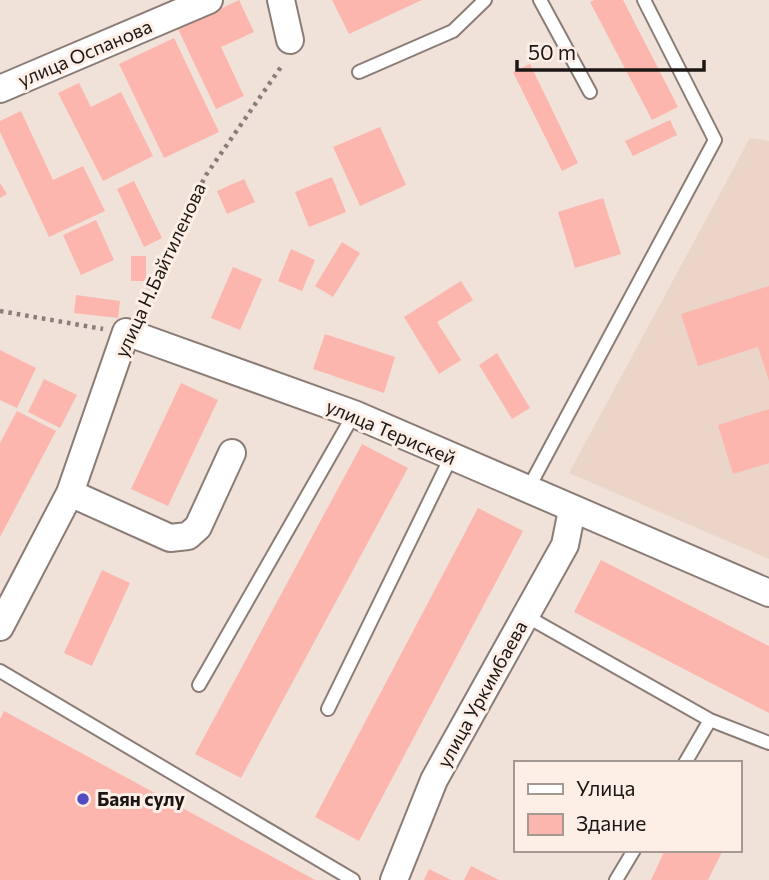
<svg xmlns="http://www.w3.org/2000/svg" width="769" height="880" font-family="Commissioner,sans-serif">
<rect width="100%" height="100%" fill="#f0e1d9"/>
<!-- built -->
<path fill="#ebd5c8" d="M 750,138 L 769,141 L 769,559 L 569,473 Z"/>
<!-- building -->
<path fill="#fcb6ae" d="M 239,0 L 254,32 L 221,47 L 244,96 L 216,109 L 178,29 Z
M 332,0 L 422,0 L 349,34 Z
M 594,0 L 623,0 L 678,107 L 652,120 L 590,2 Z
M 174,38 L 219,132 L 164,158 L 119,64 Z
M 530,64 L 578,163 L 562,171 L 513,72 Z
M 79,83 L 91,107 L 121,92 L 153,156 L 103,181 L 58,93 Z
M 21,111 L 53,180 L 83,166 L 105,211 L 49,237 L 0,132 L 0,121 Z
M 670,120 L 677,135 L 633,156 L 625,141 Z
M 380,127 L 406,185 L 360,206 L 333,147 Z
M 332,177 L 346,212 L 309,227 L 295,192 Z
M 244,179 L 255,202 L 227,214 L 217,191 Z
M 134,181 L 162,238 L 144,247 L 117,189 Z
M 0,183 L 7,194 L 0,198 Z
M 603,198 L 621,254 L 575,268 L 558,212 Z
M 96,220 L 114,260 L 81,275 L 63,235 Z
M 342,242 L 360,253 L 333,297 L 315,286 Z
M 291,249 L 315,260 L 302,291 L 278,281 Z
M 131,256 L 146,256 L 146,281 L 131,281 Z
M 233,267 L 262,279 L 240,330 L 211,318 Z
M 461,281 L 473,300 L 437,322 L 461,360 L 439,374 L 404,317 Z
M 769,286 L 769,381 L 758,347 L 698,366 L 681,314 Z
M 76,295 L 120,301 L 118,318 L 74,313 Z
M 325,334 L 395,357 L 384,393 L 313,369 Z
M 0,350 L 36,368 L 17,408 L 0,400 Z
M 497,353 L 530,408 L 512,419 L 479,365 Z
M 44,379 L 77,395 L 60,428 L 28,412 Z
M 181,383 L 218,400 L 168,506 L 131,489 Z
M 769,409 L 769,463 L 733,474 L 718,425 Z
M 17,411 L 56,431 L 0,537 L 0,443 Z
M 362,444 L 408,468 L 241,778 L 195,754 Z
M 478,508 L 523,531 L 359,841 L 315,817 Z
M 601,560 L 769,646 L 769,713 L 574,612 Z
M 102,570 L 130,583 L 92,666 L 64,653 Z
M 4,711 L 315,880 L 0,880 L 0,719 Z
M 665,850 L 723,850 L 708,880 L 651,880 Z
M 471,866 L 499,880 L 464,880 Z
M 429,869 L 451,880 L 424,880 Z"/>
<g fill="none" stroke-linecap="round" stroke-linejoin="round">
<!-- service casing -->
<g stroke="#8b7d75" stroke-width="16">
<path id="service" d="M 540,0 L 590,92
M 359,72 L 453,31 L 485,0
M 527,491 L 715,140 L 644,0
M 526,616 L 710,720 L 769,743
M 0,671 L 353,880
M 199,685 L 354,414
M 328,709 L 451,457
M 685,763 L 710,720
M 616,880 L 634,850"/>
</g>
<!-- minor casing -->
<g stroke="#8b7d75" stroke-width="30">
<path id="minor" d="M 281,0 L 290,40
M 0,89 L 209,0
M 70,493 L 170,538 L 188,536 L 198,527 L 232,453
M 0,627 L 70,493 L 126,332 L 354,414 L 769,593
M 394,880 L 434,780 L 565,545 L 572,510"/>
</g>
<!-- path -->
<path stroke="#887e78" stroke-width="4.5" stroke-dasharray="3.5 5" stroke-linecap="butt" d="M 0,311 L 103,329
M 137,312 L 206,175 L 283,64"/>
<!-- service -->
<use href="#service" stroke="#fff" stroke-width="12"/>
<!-- minor -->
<use href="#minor" stroke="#fff" stroke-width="26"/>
</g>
<!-- markers -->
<circle fill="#544bc3" stroke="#fdeee6" stroke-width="2.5" cx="83" cy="799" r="7"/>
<g text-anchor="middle" stroke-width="6" stroke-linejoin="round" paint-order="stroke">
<!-- street labels -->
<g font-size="19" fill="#1c1714" stroke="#fdeee6">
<text transform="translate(85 53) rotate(-23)" y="7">улица Оспанова</text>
<text transform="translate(160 270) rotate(-65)" y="7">улица Н.Байтиленова</text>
<text transform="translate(391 432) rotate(23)" y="7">улица Терискей</text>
<text transform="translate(482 694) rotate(-61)" y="7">улица Уркимбаева</text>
</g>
<!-- poi labels -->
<g font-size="19" font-weight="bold" fill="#1c1714" stroke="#fdeee6" text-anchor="start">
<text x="97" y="806">Баян сулу</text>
</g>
</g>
<!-- legend -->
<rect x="514" y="761" width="228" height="91" fill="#fdeee6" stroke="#a39892" stroke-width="2"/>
<rect x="528" y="784" width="35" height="10" fill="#ffffff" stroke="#a39892" stroke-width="2"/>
<text x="576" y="796" font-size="21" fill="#1c1714">Улица</text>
<rect x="528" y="814" width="35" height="21" fill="#fcb6ae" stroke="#a39892" stroke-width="2"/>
<text x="576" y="831" font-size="21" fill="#1c1714">Здание</text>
<!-- scale -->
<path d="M517 60v10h187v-10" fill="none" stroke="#1c1714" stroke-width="3.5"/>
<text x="528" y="60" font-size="21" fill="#1c1714" stroke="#fdeee6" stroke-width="5" paint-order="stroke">50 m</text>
</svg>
